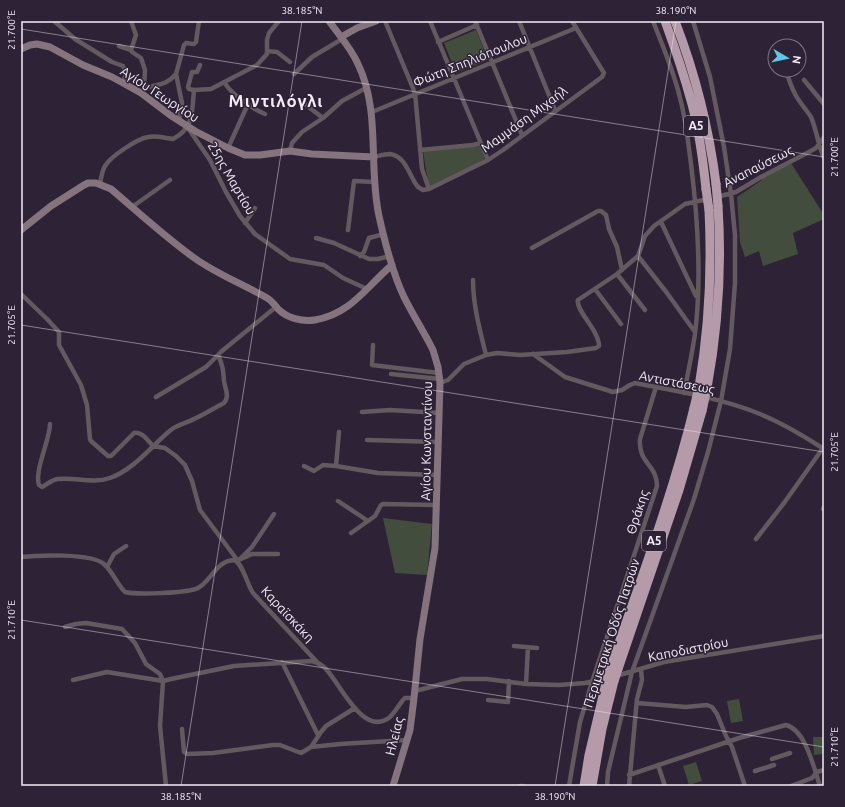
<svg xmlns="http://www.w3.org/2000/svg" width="845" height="807" font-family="Ubuntu,sans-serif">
<rect width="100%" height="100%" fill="#2e2336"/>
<!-- green -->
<path fill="#424d3d" d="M 476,30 L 488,60 L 456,73 L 444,43 Z
M 480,146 L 485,159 L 429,189 L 423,151 Z
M 791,163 L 824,215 L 824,219 L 793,233 L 798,254 L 763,266 L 759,251 L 745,257 L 740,242 L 737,197 L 762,180 L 761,179 Z
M 383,518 L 432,524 L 427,575 L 395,573 Z
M 739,699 L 743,721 L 731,723 L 727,701 Z
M 813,737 L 824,737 L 824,754 L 814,755 Z
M 696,762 L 702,781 L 689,785 L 683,766 Z"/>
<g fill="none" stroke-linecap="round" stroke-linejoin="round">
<!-- street -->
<path stroke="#64595f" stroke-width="4.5" d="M 54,21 L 75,39 L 112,62 L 123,66 L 126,74 L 123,83
M 131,21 L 136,35 L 131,50
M 385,21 L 415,93 L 422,169 L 429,189
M 430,21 L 488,160
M 475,21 L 522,135
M 519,21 L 555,110
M 653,21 C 663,47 674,72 680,98 C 686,120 688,142 691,164 C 698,220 702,278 695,334 C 692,354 688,373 684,393
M 438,42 L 477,25
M 119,46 L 131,50 L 132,52 L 141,58 L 145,70 L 144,88
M 267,51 L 277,52 L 290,62
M 294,74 L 312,57 L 342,39
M 787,74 C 790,83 793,92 798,99 C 802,105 807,111 811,117 C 817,131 818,145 824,158
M 804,80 L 824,104
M 225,83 C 230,93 254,110 265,114
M 143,90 C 155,82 163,89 176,74
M 194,90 L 211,89 L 257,65 L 267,54 L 267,40 L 269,33 L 279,21
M 302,102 L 323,118
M 372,112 L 576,28
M 179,121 L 182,103 L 176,74 L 184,45 L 186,43 L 194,44 L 196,42 L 199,21
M 188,128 L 210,160 L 226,192 L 240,216 L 255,234 L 290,259 L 324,265 L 343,278 L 367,289
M 228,148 L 248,104
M 420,150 L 473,145 L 481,143
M 290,151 L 292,143 L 302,132 L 323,118 L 342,101 L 366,88
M 374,157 C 379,156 384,154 390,154 C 406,156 409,176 418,187 L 423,190 L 429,189 L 488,160 L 503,150 L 602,77 L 604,73 L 572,21
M 100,184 C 101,178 102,171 105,166 C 111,156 137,139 148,137 C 157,135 164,138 173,139 C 194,128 192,111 194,90 L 189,89 L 188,87 L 192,72 L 197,72 L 200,65
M 717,197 L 736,192 L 761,177 L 809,152 L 816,148 L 824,137
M 132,207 L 170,180
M 661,222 L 696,296
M 245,223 L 255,208
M 348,230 L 354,181 L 375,182
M 316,238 L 334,243 L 369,259 L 378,259 L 390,256
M 532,248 L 598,211 L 601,211 L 606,215 L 609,229 L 617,247 L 622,270
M 360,256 L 364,252 L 369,238 L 384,234
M 638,256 L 667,293 L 695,332
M 617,274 L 645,310
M 473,280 C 473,305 480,331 486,355
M 595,289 L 621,324
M 21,294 L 47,319 L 59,332 L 59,345 L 81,385 L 87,405 L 90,439 L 91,441 L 108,456 L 111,456 L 134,433 C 142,431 148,441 153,446
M 373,345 L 372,365 L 439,373
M 533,354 L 565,377 L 613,392 L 622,390 L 630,385 L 635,383 C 676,391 721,398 760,414 C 782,423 804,436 824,449
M 391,374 L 440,379
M 440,383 L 448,380 L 464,364 L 486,355 L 497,353 L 520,355 L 567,352 L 596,348 L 599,346 C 599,330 575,310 578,300 L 617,274 L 638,256 L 645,236 L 654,226 L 685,204 L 708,199
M 156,397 L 206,367 L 222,351 L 277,306
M 362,412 L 390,410 L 440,413
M 50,424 C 50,440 34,471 39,485 L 42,487 C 48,484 51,480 58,479 C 75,477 93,484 110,478 C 135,469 152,445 172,429 C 179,424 187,423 194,419 C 205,414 214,408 224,403 C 230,396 225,389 224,381 C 223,369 223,366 218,355
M 339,432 L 336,466 L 378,473 L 438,475
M 367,440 L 439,442
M 153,446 L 165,448 L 176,456 L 185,465 L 192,481 L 200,510 L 238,561
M 304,466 L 314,471 L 323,465 L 336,466
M 338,501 L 368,521 L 375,516 L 381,505 L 383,504 L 437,505
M 823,509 L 824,507
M 351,533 L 368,521
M 756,539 L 784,503 L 823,448
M 21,557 C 38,555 91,553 104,564 C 113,572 117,584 125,592 C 136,595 189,593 198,588 C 212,580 216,561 234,560 C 243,563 247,585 253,593 L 317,662
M 241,559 L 252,554 L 278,554
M 238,561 L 252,547 L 274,514
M 107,567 L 114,554 L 126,546
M 65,627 L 76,624 L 86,623 L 122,629 L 135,643 L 146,664 L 160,674 L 163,681 L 160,726 L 166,786
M 514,646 L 537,648
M 282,662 L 318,735
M 616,676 L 664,662 L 824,636
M 73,680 L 107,672 L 163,681 L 171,679 L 234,666 L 311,661 C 316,662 321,664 325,668 C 339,681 363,739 390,717 C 395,712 399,705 403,700 L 405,698 L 414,698
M 526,684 L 528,647
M 415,691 L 462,679 L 487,679 L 526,684 L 559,685 L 585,683 L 608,678
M 488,700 L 508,702 L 509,681
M 637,703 L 686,707 L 707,705 L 712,707 L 717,714 L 726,736 L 732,747 L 745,786
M 182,729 L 184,752 L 187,754 L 213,753 L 273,745 L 280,745 L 301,753 L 311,747 L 340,744 L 407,740
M 311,747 L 321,732 L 326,726 L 355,708
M 772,759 L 790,753
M 658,765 L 665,786
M 755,771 L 774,765
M 629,775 L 739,738 L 786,725 C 806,730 814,769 820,786
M 520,786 L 523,786
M 569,786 L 580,722 L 592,682 L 657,486 C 657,464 638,464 640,439 L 656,387
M 607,786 L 608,772 L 632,672 L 694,499 L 708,452 L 721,401 L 730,349 L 735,283 L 735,235 L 731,194 L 724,147 L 710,77 L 693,21
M 629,786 L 637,699 L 642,680 L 641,670
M 791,786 L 812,778 L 817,772 L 824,770"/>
<!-- secondary -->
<path stroke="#85747d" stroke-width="7" d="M 329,21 C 339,35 351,48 358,64 C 381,112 368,165 379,216 C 385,243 392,272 404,297 C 413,315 424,332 433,350 L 438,367 L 440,383 L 435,548 L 420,639 L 414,698 L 410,730 L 393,786
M 341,37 L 357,28 L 376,21
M 21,49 L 30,45 L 37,44 L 50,47 L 83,65 L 112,77 L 123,83 L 141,93 L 170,115 L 195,131 L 228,148 L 245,155 L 260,155 L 290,151 L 312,154 L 374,157
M 21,230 L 51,206 L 84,185 L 88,183 L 96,183 L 111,189 C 138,212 164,236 193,257 C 216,274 243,284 267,298 C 272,301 275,305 278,309 C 287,318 302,322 315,320 C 351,314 366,287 392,265"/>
<!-- highway -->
<path stroke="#b59ba9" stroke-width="9" d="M 665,21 C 675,48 684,75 692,104 C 699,131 703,160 706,189
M 675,21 C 695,73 709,128 716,184
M 699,387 C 709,328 712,270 709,210
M 707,388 C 718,328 722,267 718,206
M 618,669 L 679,490 L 702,411
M 609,672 C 639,584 672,498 694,408
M 584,786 L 589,755 L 606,683
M 592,786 L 602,729 L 614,681"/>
<!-- highway-bridge -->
<path stroke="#b59ba9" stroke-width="9" d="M 716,184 L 718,206
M 706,189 L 709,210
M 694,408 L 699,387
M 702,411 L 707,388
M 614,681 L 618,669
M 606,683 L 609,672"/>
</g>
<!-- ticks -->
<path fill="none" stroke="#f4edf9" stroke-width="1" stroke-opacity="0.45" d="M 21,29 L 824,157M 21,325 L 824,452M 21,620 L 824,747M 181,786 L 302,21M 555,786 L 676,21"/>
<g text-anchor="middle" stroke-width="3" stroke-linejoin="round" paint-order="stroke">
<!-- shield labels -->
<g fill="#2e2336" stroke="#b9b0be" stroke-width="1">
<rect x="684" y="116" width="24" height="20" rx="3"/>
<rect x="642" y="531" width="24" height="20" rx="3"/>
</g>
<g font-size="12" font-weight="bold" fill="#f4edf9">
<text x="696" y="130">Α5</text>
<text x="654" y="545">Α5</text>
</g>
<!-- street labels -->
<g font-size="13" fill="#f4edf9" stroke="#2e2336">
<text transform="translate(470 60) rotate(-22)" y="5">Φώτη Σπηλιόπουλου</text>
<text transform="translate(160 94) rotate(33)" y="5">Αγίου Γεωργίου</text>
<text transform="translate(524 119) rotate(-36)" y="5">Μαμμάση Μιχαήλ</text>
<text transform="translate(758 166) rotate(-27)" y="5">Αναπαύσεως</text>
<text transform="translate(232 178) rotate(60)" y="5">25ης Μαρτίου</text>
<text transform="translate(677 382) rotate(11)" y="5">Αντιστάσεως</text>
<text transform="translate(426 441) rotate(-89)" y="5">Αγίου Κωνσταντίνου</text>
<text transform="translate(637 512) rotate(-72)" y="5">Θράκης</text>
<text transform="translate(288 614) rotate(47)" y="5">Καραϊσκάκη</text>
<text transform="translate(611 633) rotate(-72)" y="5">Περιμετρική Οδός Πατρών</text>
<text transform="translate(688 649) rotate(-11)" y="5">Καποδιστρίου</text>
<text transform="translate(394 736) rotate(-76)" y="5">Ηλείας</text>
</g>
<!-- district labels -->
<g font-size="17" font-weight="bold" letter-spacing="1" fill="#f4edf9" stroke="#2e2336">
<text x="276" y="107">Μιντιλόγλι</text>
</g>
</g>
<!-- border -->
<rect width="845" height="807" fill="none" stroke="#2e2336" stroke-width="44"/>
<!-- north arrow -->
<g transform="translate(787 58) rotate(99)"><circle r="19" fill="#2e2336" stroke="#7d7484"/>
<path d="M0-3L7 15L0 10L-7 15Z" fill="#5dc7e8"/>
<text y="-6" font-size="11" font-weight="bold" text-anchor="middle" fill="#f4edf9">N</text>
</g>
<rect x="22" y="22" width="801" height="763" fill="none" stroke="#f4edf9" stroke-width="1.5"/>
<g font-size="10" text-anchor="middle" fill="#f4edf9">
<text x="302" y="14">38.185°N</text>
<text x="676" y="14">38.190°N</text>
<text transform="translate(11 30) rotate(-90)" y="4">21.700°E</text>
<text transform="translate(834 157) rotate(-90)" y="4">21.700°E</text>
<text transform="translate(11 325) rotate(-90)" y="4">21.705°E</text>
<text transform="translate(834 452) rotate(-90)" y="4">21.705°E</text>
<text transform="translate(11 620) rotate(-90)" y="4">21.710°E</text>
<text transform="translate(834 747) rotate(-90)" y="4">21.710°E</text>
<text x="181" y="800">38.185°N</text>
<text x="555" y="800">38.190°N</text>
</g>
</svg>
